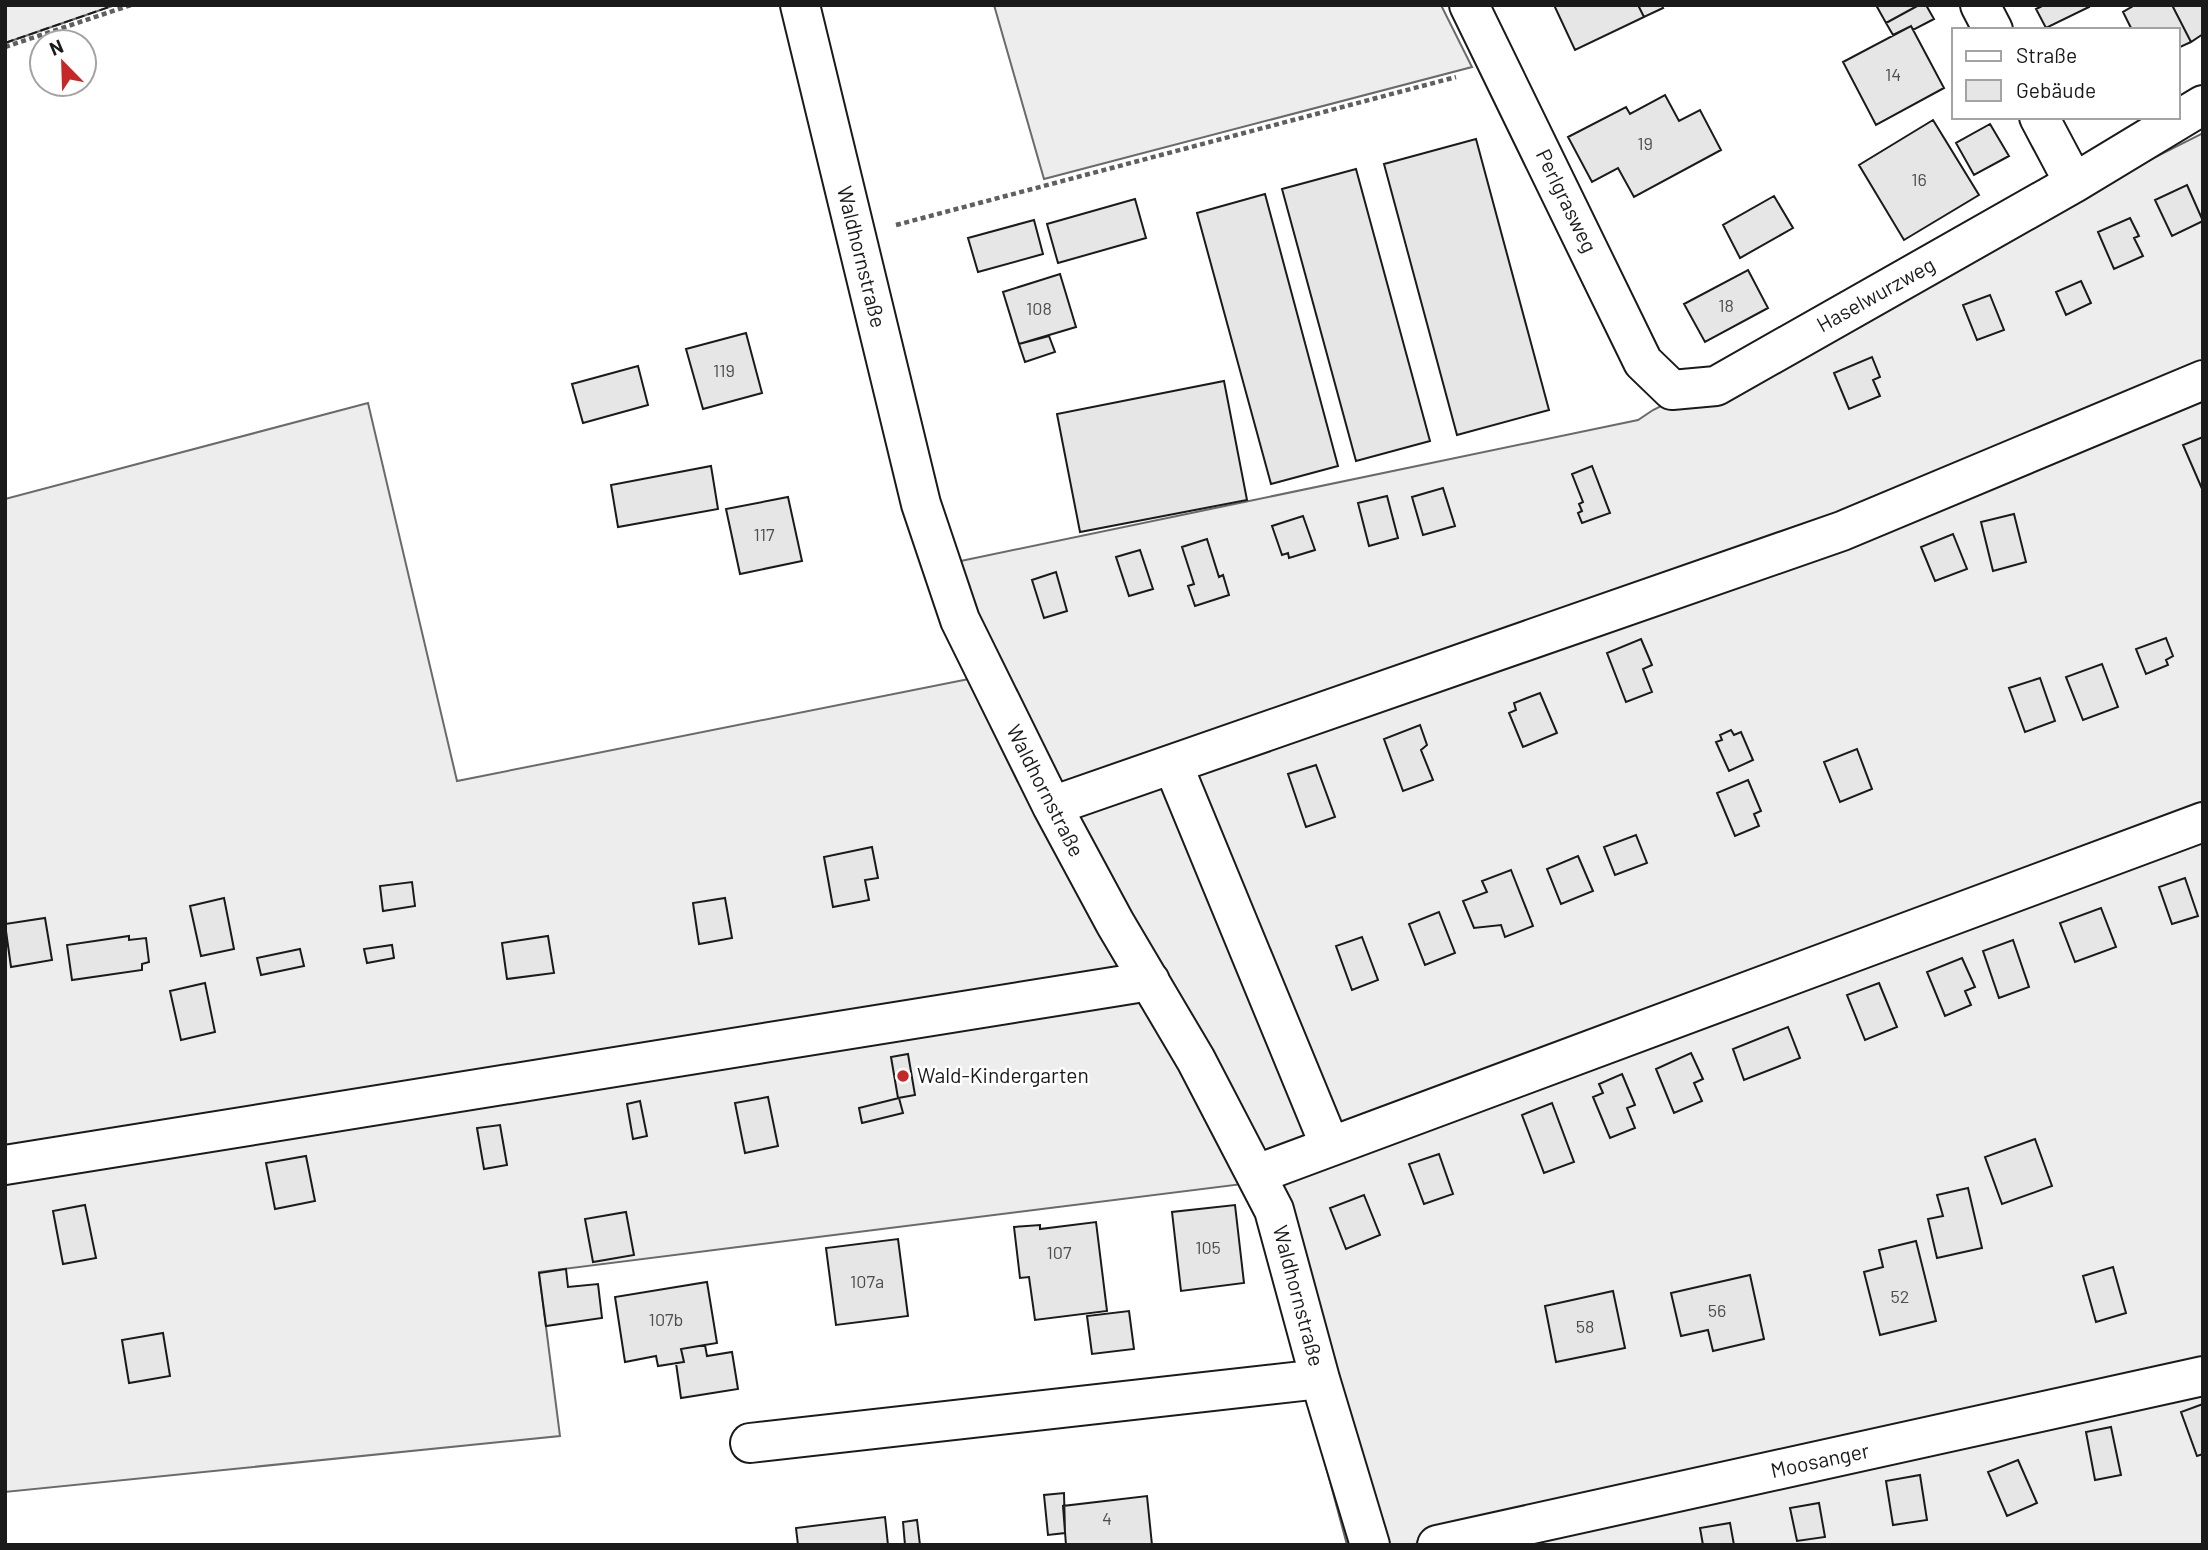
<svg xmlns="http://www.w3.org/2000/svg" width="2208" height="1550" font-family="Barlow,sans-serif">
<rect width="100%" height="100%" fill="#fff"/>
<!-- built -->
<path fill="#ededed" stroke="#6a6a6a" stroke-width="2" d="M 5,5 L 115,5 L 5,43 Z
M 994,5 L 1441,5 L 1472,67 L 1044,179 Z
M 2203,133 L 2203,1545 L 1501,1545 L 1498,1535 L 1405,1545 L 1347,1545 L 1250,1183 L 539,1272 L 560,1436 L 5,1492 L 5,499 L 368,403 L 457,781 L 1004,672 L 956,562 L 1638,420 L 1653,410 Z"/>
<!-- building -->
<path fill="#e6e6e6" stroke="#1a1a1a" stroke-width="2" d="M 1554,5 L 1638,5 L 1644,17 L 1575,50 Z
M 1638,5 L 1661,5 L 1663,8 L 1644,17 Z
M 1876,5 L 1919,5 L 1886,23 Z
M 1919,5 L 1926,5 L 1934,19 L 1913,30 L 1911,26 L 1893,35 L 1886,23 Z
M 2044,5 L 2088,5 L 2089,7 L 2046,28 L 2036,9 Z
M 2135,5 L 2172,5 L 2191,42 L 2178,48 L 2178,30 L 2128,30 L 2131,28 L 2123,12 Z
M 2172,5 L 2203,5 L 2203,34 L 2191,42 Z
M 1911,26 L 1944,88 L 1876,125 L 1843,62 Z
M 1665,95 L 1679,121 L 1700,110 L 1721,150 L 1634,197 L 1618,168 L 1592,182 L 1568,137 L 1626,107 L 1630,114 Z
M 1933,120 L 1979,195 L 1904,240 L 1859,165 Z
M 1990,124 L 2009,156 L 1974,175 L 1956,143 Z
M 1476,139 L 1549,410 L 1457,435 L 1384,164 Z
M 1356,169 L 1430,441 L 1356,461 L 1282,189 Z
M 2187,185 L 2203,221 L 2172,236 L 2155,200 Z
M 1265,194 L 1338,466 L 1271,484 L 1197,213 Z
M 1774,196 L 1793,228 L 1740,258 L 1723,225 Z
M 1135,199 L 1146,238 L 1058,263 L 1047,224 Z
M 2130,218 L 2139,236 L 2134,238 L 2143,256 L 2114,269 L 2098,232 Z
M 1034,220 L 1043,254 L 978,272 L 968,238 Z
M 1748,270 L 1768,308 L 1705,342 L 1684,304 Z
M 1060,274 L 1076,327 L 1019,344 L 1003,292 Z
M 2081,281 L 2091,303 L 2066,315 L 2056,292 Z
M 1990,295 L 2004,330 L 1977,340 L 1963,305 Z
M 746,333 L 762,393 L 703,409 L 686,349 Z
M 1049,336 L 1055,352 L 1025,362 L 1019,344 Z
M 1872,357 L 1880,377 L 1873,380 L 1880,396 L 1849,409 L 1834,373 Z
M 638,366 L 648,405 L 583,423 L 572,384 Z
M 1224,381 L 1247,500 L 1080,532 L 1057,414 Z
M 2203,437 L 2203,491 L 2183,445 Z
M 711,466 L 718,509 L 618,527 L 611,485 Z
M 1592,466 L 1610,513 L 1582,523 L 1578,513 L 1582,511 L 1579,504 L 1583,502 L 1572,474 Z
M 1443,488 L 1455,526 L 1423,535 L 1412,497 Z
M 1387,496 L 1398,538 L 1369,546 L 1358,503 Z
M 788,497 L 802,561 L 740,574 L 726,509 Z
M 2014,514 L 2026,562 L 1993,571 L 1981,522 Z
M 1303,516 L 1315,550 L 1289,558 L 1288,553 L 1282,555 L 1272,526 Z
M 1953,534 L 1967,569 L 1935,581 L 1921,547 Z
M 1207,539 L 1219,577 L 1223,575 L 1229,595 L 1195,606 L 1188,586 L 1194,584 L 1182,547 Z
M 1140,550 L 1153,589 L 1129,596 L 1116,557 Z
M 1056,572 L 1067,611 L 1044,618 L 1032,580 Z
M 2166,638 L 2173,656 L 2166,660 L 2168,665 L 2146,674 L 2136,649 Z
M 1641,639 L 1652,665 L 1643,669 L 1652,692 L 1626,702 L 1607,653 Z
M 2102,664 L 2118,707 L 2083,720 L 2066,677 Z
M 2040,678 L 2055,721 L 2025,732 L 2009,688 Z
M 1540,693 L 1557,733 L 1523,747 L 1509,713 L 1516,710 L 1514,703 Z
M 1420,725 L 1427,745 L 1421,750 L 1433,780 L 1403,791 L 1384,739 Z
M 1731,730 L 1734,735 L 1741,732 L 1753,760 L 1729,771 L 1716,742 L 1722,740 L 1720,735 Z
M 1857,749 L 1872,789 L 1840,802 L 1824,762 Z
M 1316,765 L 1335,817 L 1306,827 L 1288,774 Z
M 1748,780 L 1761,811 L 1754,814 L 1759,826 L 1735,836 L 1717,793 Z
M 1636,835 L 1647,863 L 1615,875 L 1604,847 Z
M 872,847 L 878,878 L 865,880 L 869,900 L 833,907 L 824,857 Z
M 1578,856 L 1593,891 L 1561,904 L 1547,869 Z
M 1511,870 L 1533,926 L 1505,937 L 1501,925 L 1474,928 L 1463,901 L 1487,892 L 1482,881 Z
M 2185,878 L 2198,916 L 2172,924 L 2159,887 Z
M 412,882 L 415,906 L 383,911 L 380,886 Z
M 224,898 L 234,949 L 201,956 L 190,906 Z
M 725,898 L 732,938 L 699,944 L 693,903 Z
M 2101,908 L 2116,947 L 2075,962 L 2060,923 Z
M 1439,912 L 1455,953 L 1425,965 L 1409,924 Z
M 45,918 L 52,960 L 11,967 L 5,924 Z
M 129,936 L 129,940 L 146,938 L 149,962 L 142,964 L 142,970 L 72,980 L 67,945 Z
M 548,936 L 554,973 L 507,979 L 502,943 Z
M 1362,937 L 1378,980 L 1352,990 L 1336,946 Z
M 2013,940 L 2029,987 L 1999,998 L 1983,951 Z
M 392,945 L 394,958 L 367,963 L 364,949 Z
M 300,949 L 304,966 L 261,975 L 257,958 Z
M 1962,958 L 1975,987 L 1965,991 L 1971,1005 L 1945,1016 L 1927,972 Z
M 205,983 L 215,1032 L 181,1040 L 170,991 Z
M 1879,983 L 1897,1027 L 1865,1040 L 1847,995 Z
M 1788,1027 L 1800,1058 L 1744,1080 L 1733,1049 Z
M 1691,1053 L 1703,1079 L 1694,1083 L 1702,1101 L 1674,1113 L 1656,1069 Z
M 908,1054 L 915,1095 L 898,1098 L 891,1057 Z
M 1622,1074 L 1635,1105 L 1627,1108 L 1635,1128 L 1610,1138 L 1593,1097 L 1603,1093 L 1599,1084 Z
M 768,1097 L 778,1146 L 745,1153 L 735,1103 Z
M 899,1098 L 903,1113 L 862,1123 L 859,1108 Z
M 640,1101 L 647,1136 L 633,1139 L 627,1104 Z
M 1552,1103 L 1574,1162 L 1544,1173 L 1522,1115 Z
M 500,1125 L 507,1165 L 484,1169 L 477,1128 Z
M 2035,1139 L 2052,1186 L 2002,1204 L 1985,1157 Z
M 1439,1154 L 1453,1194 L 1424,1204 L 1409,1164 Z
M 306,1156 L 315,1201 L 275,1209 L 266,1163 Z
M 1968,1188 L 1982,1248 L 1937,1258 L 1928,1219 L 1943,1216 L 1937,1195 Z
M 1364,1195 L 1380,1235 L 1346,1249 L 1330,1208 Z
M 85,1205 L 96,1258 L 63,1264 L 53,1211 Z
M 1235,1205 L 1244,1283 L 1181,1291 L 1172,1212 Z
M 626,1212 L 634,1255 L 593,1262 L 585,1219 Z
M 1096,1222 L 1107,1311 L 1035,1320 L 1029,1277 L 1020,1278 L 1014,1227 L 1040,1225 L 1040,1229 Z
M 898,1239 L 908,1316 L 836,1325 L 826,1248 Z
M 1916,1241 L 1936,1321 L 1880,1335 L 1864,1272 L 1883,1267 L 1879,1250 Z
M 2113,1267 L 2126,1313 L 2096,1322 L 2083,1276 Z
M 566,1269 L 568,1287 L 598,1284 L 602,1318 L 546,1326 L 539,1273 Z
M 1750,1275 L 1764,1339 L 1713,1351 L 1708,1330 L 1681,1336 L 1671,1293 Z
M 707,1282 L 717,1343 L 681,1349 L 684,1362 L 658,1366 L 656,1356 L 625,1362 L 615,1297 Z
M 1613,1291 L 1625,1348 L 1556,1362 L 1545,1306 Z
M 1129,1311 L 1134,1349 L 1092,1354 L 1087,1316 Z
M 163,1333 L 170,1376 L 129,1383 L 122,1340 Z
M 705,1345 L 707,1356 L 732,1352 L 738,1389 L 681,1398 L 676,1363 L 684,1362 L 681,1349 Z
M 2203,1404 L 2203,1454 L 2197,1456 L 2181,1412 Z
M 2111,1427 L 2121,1475 L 2095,1480 L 2086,1432 Z
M 2018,1460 L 2037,1503 L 2007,1516 L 1988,1472 Z
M 1920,1475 L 1927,1520 L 1893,1525 L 1886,1481 Z
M 1064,1493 L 1065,1533 L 1048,1535 L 1044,1495 Z
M 1147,1496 L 1152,1545 L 1066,1545 L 1063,1506 Z
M 1819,1503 L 1825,1537 L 1797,1541 L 1790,1508 Z
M 885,1517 L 888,1545 L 798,1545 L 796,1528 Z
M 917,1520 L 920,1545 L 905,1545 L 903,1522 Z
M 1730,1523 L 1734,1545 L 1703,1545 L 1700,1528 Z"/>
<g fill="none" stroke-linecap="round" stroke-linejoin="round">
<!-- minor casing -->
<g stroke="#1a1a1a" stroke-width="42">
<path id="minor" d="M 800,5 L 921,504 L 960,620 L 1052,806 L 1115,923 L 1196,1060 L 1274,1210 L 1320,1379 L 1370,1545
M 1469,5 L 1643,362 L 1672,390 L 1716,386 L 2074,183 L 2203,105
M 1980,5 L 1993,30
M 2039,117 L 2074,183
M 1173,765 L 1330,1146
M 1052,806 L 1842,531 L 2203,380
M 5,1165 L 1150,981
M 1257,1174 L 2203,822
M 750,1443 L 1320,1379
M 1437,1545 L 2203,1376"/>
</g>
<!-- path -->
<path stroke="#5f5f5f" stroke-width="4.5" stroke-dasharray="5 3.5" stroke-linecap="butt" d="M 5,47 L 131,5
M 896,225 L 1456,77"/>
<!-- minor -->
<use href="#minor" stroke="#fff" stroke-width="38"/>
<!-- fence -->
<path stroke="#1a1a1a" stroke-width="2" stroke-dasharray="9 3.5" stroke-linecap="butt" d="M 5,43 L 115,5"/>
</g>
<!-- markers -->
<circle fill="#c62828" stroke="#fff" stroke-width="2.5" cx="903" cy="1076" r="7"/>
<g text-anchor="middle" stroke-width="5" stroke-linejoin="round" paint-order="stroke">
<!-- number labels -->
<g font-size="18" fill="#4d4d4d">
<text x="1893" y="81">14</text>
<text x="1645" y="150">19</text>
<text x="1919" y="186">16</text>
<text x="1726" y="312">18</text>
<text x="1039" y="315">108</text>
<text x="724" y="377">119</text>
<text x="764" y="541">117</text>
<text x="1208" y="1254">105</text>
<text x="1059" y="1259">107</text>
<text x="867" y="1288">107a</text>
<text x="1900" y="1303">52</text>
<text x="1717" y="1317">56</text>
<text x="666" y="1326">107b</text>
<text x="1585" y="1333">58</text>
<text x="1107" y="1525">4</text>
</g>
<!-- street labels -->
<g font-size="21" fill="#1a1a1a" stroke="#fff">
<text transform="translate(1566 201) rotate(64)" y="7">Perlgrasweg</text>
<text transform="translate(861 257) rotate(76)" y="7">Waldhornstraße</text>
<text transform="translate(1876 295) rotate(-29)" y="7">Haselwurzweg</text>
<text transform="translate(1045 791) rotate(63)" y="7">Waldhornstraße</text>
<text transform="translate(1298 1296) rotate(75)" y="7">Waldhornstraße</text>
<text transform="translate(1820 1461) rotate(-12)" y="7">Moosanger</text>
</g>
<!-- poi labels -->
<g font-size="21" fill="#1a1a1a" stroke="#fff" text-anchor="start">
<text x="917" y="1083">Wald-Kindergarten</text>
</g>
</g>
<!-- border -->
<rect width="2208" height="1550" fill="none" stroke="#1a1a1a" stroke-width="14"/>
<!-- legend -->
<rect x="1952" y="28" width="228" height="91" fill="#ffffff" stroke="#a3a3a3" stroke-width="2"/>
<rect x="1966" y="51" width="35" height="10" fill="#ffffff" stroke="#a3a3a3" stroke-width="2"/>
<text x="2016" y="63" font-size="21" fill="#1a1a1a">Straße</text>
<rect x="1966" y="80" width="35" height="21" fill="#e6e6e6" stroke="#a3a3a3" stroke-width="2"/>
<text x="2016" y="98" font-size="21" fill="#1a1a1a">Gebäude</text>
<!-- north arrow -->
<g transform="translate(63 63) rotate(337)"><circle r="33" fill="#ffffff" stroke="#a3a3a3" stroke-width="2"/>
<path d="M0-5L12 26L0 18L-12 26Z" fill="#c62828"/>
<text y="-10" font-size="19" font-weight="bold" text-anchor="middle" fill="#1a1a1a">N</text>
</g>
</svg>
